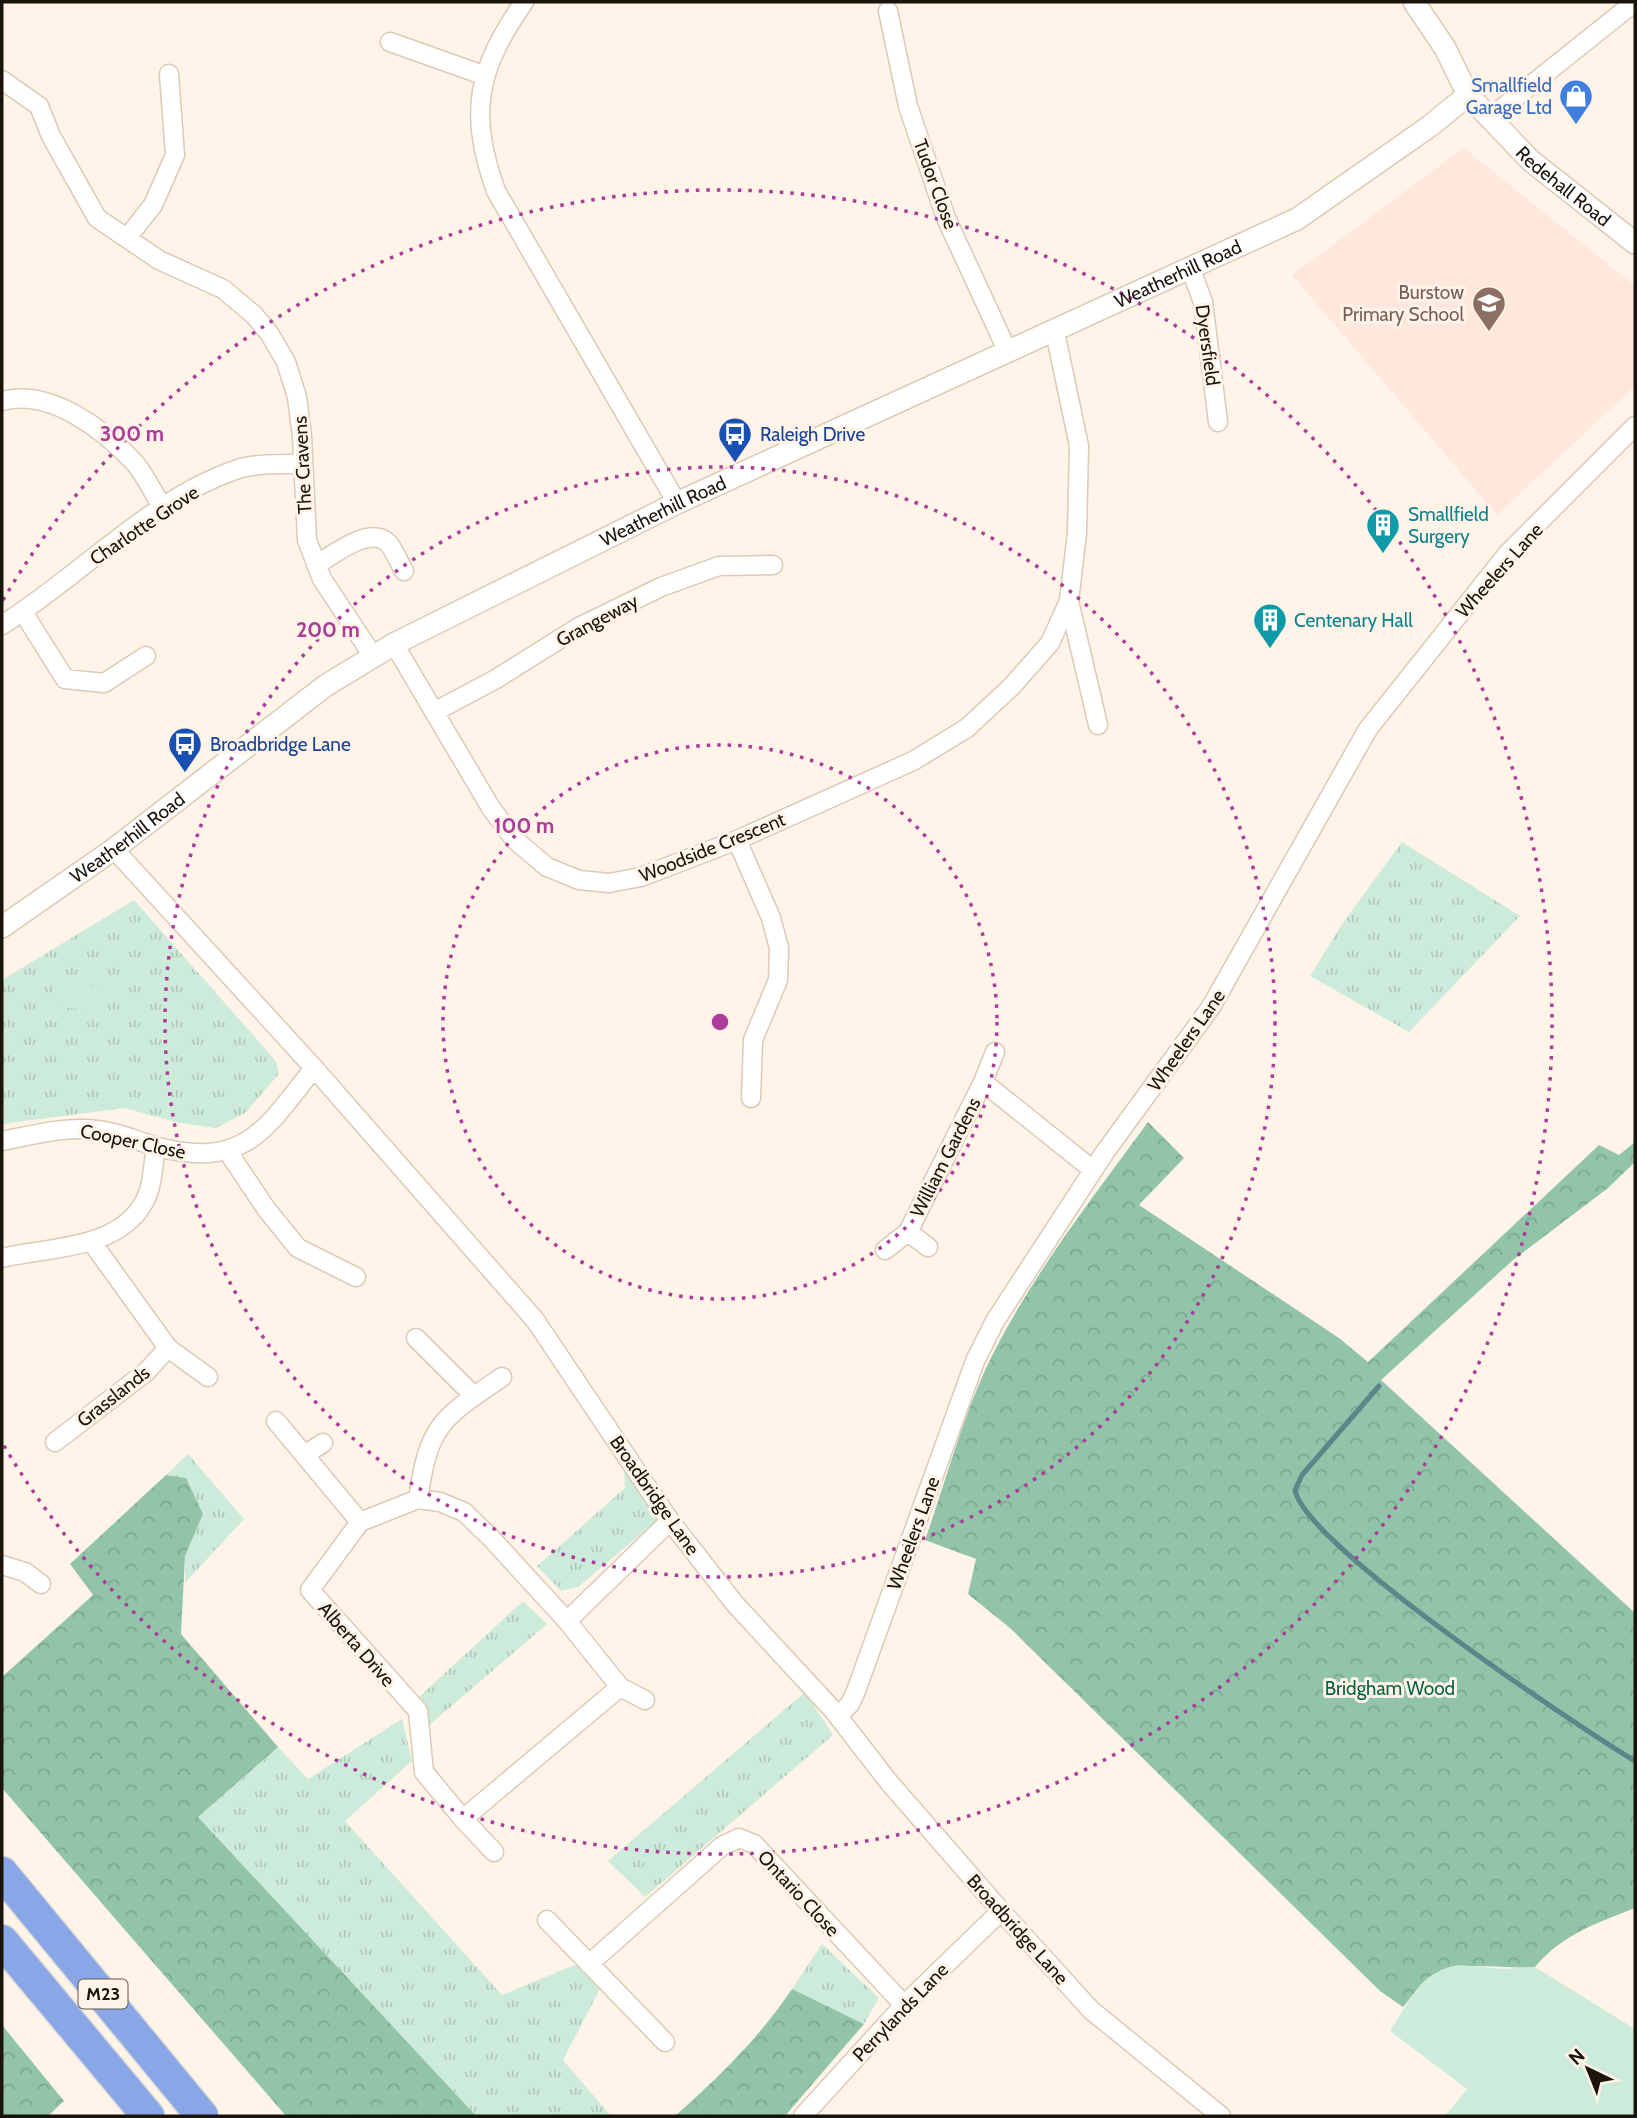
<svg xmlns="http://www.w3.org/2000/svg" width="1637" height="2118" font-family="Cabin,sans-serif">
<defs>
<pattern id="grass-tufts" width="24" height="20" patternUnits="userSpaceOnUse" patternTransform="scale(1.75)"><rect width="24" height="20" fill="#cdebda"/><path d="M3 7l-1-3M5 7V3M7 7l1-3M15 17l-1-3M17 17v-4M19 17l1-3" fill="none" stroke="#afc9ba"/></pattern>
<pattern id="forest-crowns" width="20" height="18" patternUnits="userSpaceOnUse" patternTransform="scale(1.75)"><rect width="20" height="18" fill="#92c4aa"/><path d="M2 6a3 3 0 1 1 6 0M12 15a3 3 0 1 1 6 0" fill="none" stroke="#7da891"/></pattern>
</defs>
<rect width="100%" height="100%" fill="#fff4e7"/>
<!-- education -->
<path fill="#fee7dc" d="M 1464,148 L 1635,286 L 1635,386 L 1497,515 L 1292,275 Z"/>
<!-- grass -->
<path fill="url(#grass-tufts)" d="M 1402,842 L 1520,916 L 1409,1032 L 1310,976 L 1342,924 Z
M 134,900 L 276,1061 L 279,1074 L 245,1113 L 216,1128 L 180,1123 L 124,1108 L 2,1124 L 2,980 Z
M 623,1452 L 660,1518 L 578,1587 L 561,1591 L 537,1566 L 625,1488 Z
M 188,1454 L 244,1519 L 185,1583 L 185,1556 L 203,1514 L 186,1478 L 166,1475 Z
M 523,1601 L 547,1624 L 427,1727 L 420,1696 Z
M 805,1692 L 833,1735 L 645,1897 L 608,1861 Z
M 402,1719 L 412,1761 L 345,1821 L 502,1995 L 577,1964 L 600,1989 L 563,2060 L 611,2116 L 474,2116 L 198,1817 L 278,1747 L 308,1779 Z
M 822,1944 L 879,1998 L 864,2024 L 792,1989 Z"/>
<!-- forest -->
<path fill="url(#forest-crowns)" d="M 1148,1122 L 1184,1158 L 1139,1205 L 1339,1338 L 1368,1362 L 1599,1145 L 1619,1155 L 1635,1142 L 1635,1162 L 1608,1188 L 1513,1260 L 1381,1380 L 1635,1613 L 1635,1908 C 1597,1923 1563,1934 1535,1967 C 1501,1970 1457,1958 1428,1978 C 1419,1985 1411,1998 1403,2007 L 1380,1991 L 1010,1628 L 968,1594 L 976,1559 L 925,1540 C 945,1483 961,1423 986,1368 C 1028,1280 1091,1200 1148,1122 Z
M 166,1475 L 186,1478 L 203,1514 L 185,1556 L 181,1634 L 278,1747 L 198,1817 L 476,2116 L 286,2116 L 2,1788 L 2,1677 L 93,1595 L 70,1564 Z
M 792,1989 L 864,2024 L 785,2116 L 675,2116 C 719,2077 759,2038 792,1989 Z
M 2,2025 L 64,2101 L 48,2116 L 2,2116 Z"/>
<!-- garden -->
<path fill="#cdebda" d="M 53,983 L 102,987 L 100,1010 L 51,1007 Z
M 1459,1965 L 1505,1969 L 1535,1967 L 1635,2029 L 1635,2116 L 1445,2116 L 1467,2089 L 1390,2031 C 1407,2005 1423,1969 1459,1965 Z"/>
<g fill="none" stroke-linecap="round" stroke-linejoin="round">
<!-- stream -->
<path stroke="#5c8689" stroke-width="5" d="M 1379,1386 L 1302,1475 L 1295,1490 C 1305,1545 1577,1726 1635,1761"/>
<!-- minor casing -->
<g stroke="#dbcab5" stroke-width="21">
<path id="minor" d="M 524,2 C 477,70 468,112 496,191 L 677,503
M 888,11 L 908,106 L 946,218 L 1007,350
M 390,42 L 483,75
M 2,80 L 39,106 L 51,136 L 97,218 L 159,260 L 223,289 L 254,315 L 269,333 L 286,362 L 297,397 L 302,436 L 307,540 L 322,579 L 373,656
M 1491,117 L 1635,2
M 127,238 L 153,205 L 175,155 L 169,74
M 1191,270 L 1203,302 L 1218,422
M 2,401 C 50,388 103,429 134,462 C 145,475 154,494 163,508
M 316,565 C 332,556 368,526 387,542 C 394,548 399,563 404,571
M 1069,601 L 1098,725
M 23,612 L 65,679 L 104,683 L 146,656
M 2,625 C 79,577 151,498 238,469 C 257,463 283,464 302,464
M 394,644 L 491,808 L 515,840 L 547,867 L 579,880 L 609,883 L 641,877 L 737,840 L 913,761 L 967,728 L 1012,686 L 1050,643 L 1069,601 L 1077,533 L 1079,446 L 1055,332
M 434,712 L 496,679 L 579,627 L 661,587 L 719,566 L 773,565
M 737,840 L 771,918 L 779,948 L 778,980 L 753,1040 L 751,1098
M 114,849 L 314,1068 L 535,1320 L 670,1521 L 735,1604 L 833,1710 L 888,1781 L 1001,1911 L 1091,2010 L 1221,2116
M 983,1082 L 995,1052
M 2,1141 C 33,1135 65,1126 97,1130 C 118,1132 137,1141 158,1147 C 245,1169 265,1130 314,1068
M 228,1152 L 267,1210 L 298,1248 L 356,1277
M 91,1241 L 168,1348 L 208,1377
M 928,1247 L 908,1232 L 983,1082 L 1093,1170
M 885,1250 L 908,1232
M 2,1258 C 48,1247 116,1250 143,1204 C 153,1188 153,1164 156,1146
M 416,1338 L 474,1396
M 276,1421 L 360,1522
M 55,1442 L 146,1372 L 168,1348
M 304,1455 L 323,1443
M 418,1499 C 429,1424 441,1419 502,1377
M 2,1565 L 25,1572 L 41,1584
M 567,1621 L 670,1521
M 620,1687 L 463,1819 L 424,1772 L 418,1711 L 310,1590 L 360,1522 L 418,1499 L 440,1502 L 464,1512 L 491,1538 L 567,1621 L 620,1687 L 645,1700
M 838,1716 L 850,1704 L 856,1691 L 975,1361 L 995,1321 L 1105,1152 L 1211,1007 L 1368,729 L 1508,553 L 1635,426
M 463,1819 L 494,1852
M 547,1920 L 665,2042
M 589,1964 L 722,1846 L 739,1838 L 754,1844 L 904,2005
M 803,2116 L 904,2005 L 1001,1911"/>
</g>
<!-- tertiary casing -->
<g stroke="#dbcab5" stroke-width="24">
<g id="tertiary">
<path id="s1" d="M 1414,2 L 1445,48 L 1468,95 L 1530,160 L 1635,243"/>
<path id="s2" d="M 2,927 L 114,849 L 325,686 L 394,644 L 677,503 L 1297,219 L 1430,126 L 1468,95"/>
</g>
</g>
<!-- motorway casing -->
<g stroke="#dad9d8" stroke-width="35">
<path id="motorway" d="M 2,1873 L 202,2116
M 2,1941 L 148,2116"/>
</g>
<!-- minor -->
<use href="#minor" stroke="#fff" stroke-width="18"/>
<!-- tertiary -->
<use href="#tertiary" stroke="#fff" stroke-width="21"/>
<!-- motorway -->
<use href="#motorway" stroke="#89a7e6" stroke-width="32"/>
</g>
<!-- distance rings -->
<g fill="none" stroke="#ab3c9a" stroke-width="3.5" stroke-dasharray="3.5 7">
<circle cx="720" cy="1022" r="277"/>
<circle cx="720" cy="1022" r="555"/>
<path d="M3 600A832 832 0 1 1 3 1444"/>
</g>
<!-- icons -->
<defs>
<g id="shop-pin" transform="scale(1.75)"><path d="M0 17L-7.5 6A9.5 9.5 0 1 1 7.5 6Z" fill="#3f7fe0" stroke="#fff4e7"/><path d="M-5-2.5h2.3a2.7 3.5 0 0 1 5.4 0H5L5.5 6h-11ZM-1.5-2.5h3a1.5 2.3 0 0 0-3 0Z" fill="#fff"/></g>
<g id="school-pin" transform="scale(1.75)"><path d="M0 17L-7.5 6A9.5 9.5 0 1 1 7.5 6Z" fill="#8d6e63" stroke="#fff4e7"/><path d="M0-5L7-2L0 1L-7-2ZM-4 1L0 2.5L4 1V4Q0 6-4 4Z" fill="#fff"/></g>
<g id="bus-pin" transform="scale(1.75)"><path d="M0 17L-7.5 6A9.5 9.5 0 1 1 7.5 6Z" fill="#1a4fb4" stroke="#fff4e7"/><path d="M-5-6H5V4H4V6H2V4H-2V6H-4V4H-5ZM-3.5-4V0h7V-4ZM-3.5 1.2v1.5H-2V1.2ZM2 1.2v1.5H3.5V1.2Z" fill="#fff"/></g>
<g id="building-pin" transform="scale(1.75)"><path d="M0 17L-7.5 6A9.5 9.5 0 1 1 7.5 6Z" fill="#0f9aa8" stroke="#fff4e7"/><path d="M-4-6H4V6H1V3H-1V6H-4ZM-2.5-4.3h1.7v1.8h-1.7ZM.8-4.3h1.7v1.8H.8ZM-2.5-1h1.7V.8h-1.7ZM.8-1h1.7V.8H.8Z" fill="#fff"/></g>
</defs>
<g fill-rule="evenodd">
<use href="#shop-pin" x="1576" y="96"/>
<use href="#school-pin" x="1489" y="303"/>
<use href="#bus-pin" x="735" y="434"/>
<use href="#building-pin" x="1383" y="525"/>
<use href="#building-pin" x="1270" y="620"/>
<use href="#bus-pin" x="185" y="744"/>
</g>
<g text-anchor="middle" stroke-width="6" stroke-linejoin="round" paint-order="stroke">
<!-- shield labels -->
<rect fill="#fff4e7" stroke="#5f574e" stroke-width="2" x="78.5" y="1979.5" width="49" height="29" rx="5"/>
<g font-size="18" font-weight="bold" fill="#1a140c">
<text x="103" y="2000">M23</text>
</g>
<!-- shop labels -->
<g font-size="19" fill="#366cbe" stroke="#fff4e7" text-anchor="end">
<text x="1552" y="92">Smallfield<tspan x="1552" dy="22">Garage Ltd</tspan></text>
</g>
<!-- street labels -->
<g font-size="19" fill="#1a140c" stroke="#fff4e7">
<text transform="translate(936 184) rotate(70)" y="7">Tudor Close</text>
<text dy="7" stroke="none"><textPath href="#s1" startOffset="240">Redehall Road</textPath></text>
<text dy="7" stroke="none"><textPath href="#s2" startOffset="1351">Weatherhill Road</textPath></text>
<text transform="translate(1208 345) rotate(82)" y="7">Dyersfield</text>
<text transform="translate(302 465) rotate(-93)" y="7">The Cravens</text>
<text dy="7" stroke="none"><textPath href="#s2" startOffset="784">Weatherhill Road</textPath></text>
<text transform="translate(144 525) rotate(-34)" y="7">Charlotte Grove</text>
<text transform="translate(1499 570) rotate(-48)" y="7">Wheelers Lane</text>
<text transform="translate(597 620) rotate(-28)" y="7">Grangeway</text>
<text dy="7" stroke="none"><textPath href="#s2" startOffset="154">Weatherhill Road</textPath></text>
<text transform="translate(712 847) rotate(-22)" y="7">Woodside Crescent</text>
<text transform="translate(1186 1040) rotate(-55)" y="7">Wheelers Lane</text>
<text transform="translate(133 1141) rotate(12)" y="7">Cooper Close</text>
<text transform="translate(945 1157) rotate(-63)" y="7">William Gardens</text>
<text transform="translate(113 1396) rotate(-38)" y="7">Grasslands</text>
<text transform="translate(655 1495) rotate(55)" y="7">Broadbridge Lane</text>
<text transform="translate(913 1533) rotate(-70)" y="7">Wheelers Lane</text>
<text transform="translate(357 1644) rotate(49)" y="7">Alberta Drive</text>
<text transform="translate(799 1893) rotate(47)" y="7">Ontario Close</text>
<text transform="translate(1018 1929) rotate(48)" y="7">Broadbridge Lane</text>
<text transform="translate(900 2012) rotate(-46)" y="7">Perrylands Lane</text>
</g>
<!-- education labels -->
<g font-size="19" fill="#785e54" stroke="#fff4e7" text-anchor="end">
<text x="1464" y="299">Burstow<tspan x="1464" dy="22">Primary School</tspan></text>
</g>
<!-- transit labels -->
<g font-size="19" fill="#164399" stroke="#fff4e7" text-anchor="start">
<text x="760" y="441">Raleigh Drive</text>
<text x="210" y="751">Broadbridge Lane</text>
</g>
<!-- culture labels -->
<g font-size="19" fill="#0d838f" stroke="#fff4e7" text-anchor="start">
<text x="1408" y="521">Smallfield<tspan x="1408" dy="22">Surgery</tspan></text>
<text x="1294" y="627">Centenary Hall</text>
</g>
<!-- park labels -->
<g font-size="19" fill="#076241" stroke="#fff4e7">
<text x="1390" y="1695">Bridgham Wood</text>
</g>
</g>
<circle cx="720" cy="1022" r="10" fill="#ab3c9a" stroke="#fff4e7" stroke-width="3.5"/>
<g font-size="21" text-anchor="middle" font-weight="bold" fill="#ab3c9a" stroke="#fff4e7" stroke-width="6" stroke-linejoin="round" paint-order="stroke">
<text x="132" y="441">300 m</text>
<text x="328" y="637">200 m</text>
<text x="524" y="833">100 m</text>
</g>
<!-- border -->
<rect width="1637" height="2118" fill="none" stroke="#1a140c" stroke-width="7"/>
<!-- north arrow -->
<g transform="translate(1588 2069) rotate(317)" stroke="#fff4e7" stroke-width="5" paint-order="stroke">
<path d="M0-5L12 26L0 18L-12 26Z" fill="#1a140c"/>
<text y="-10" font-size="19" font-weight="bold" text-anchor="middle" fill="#1a140c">N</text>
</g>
</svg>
